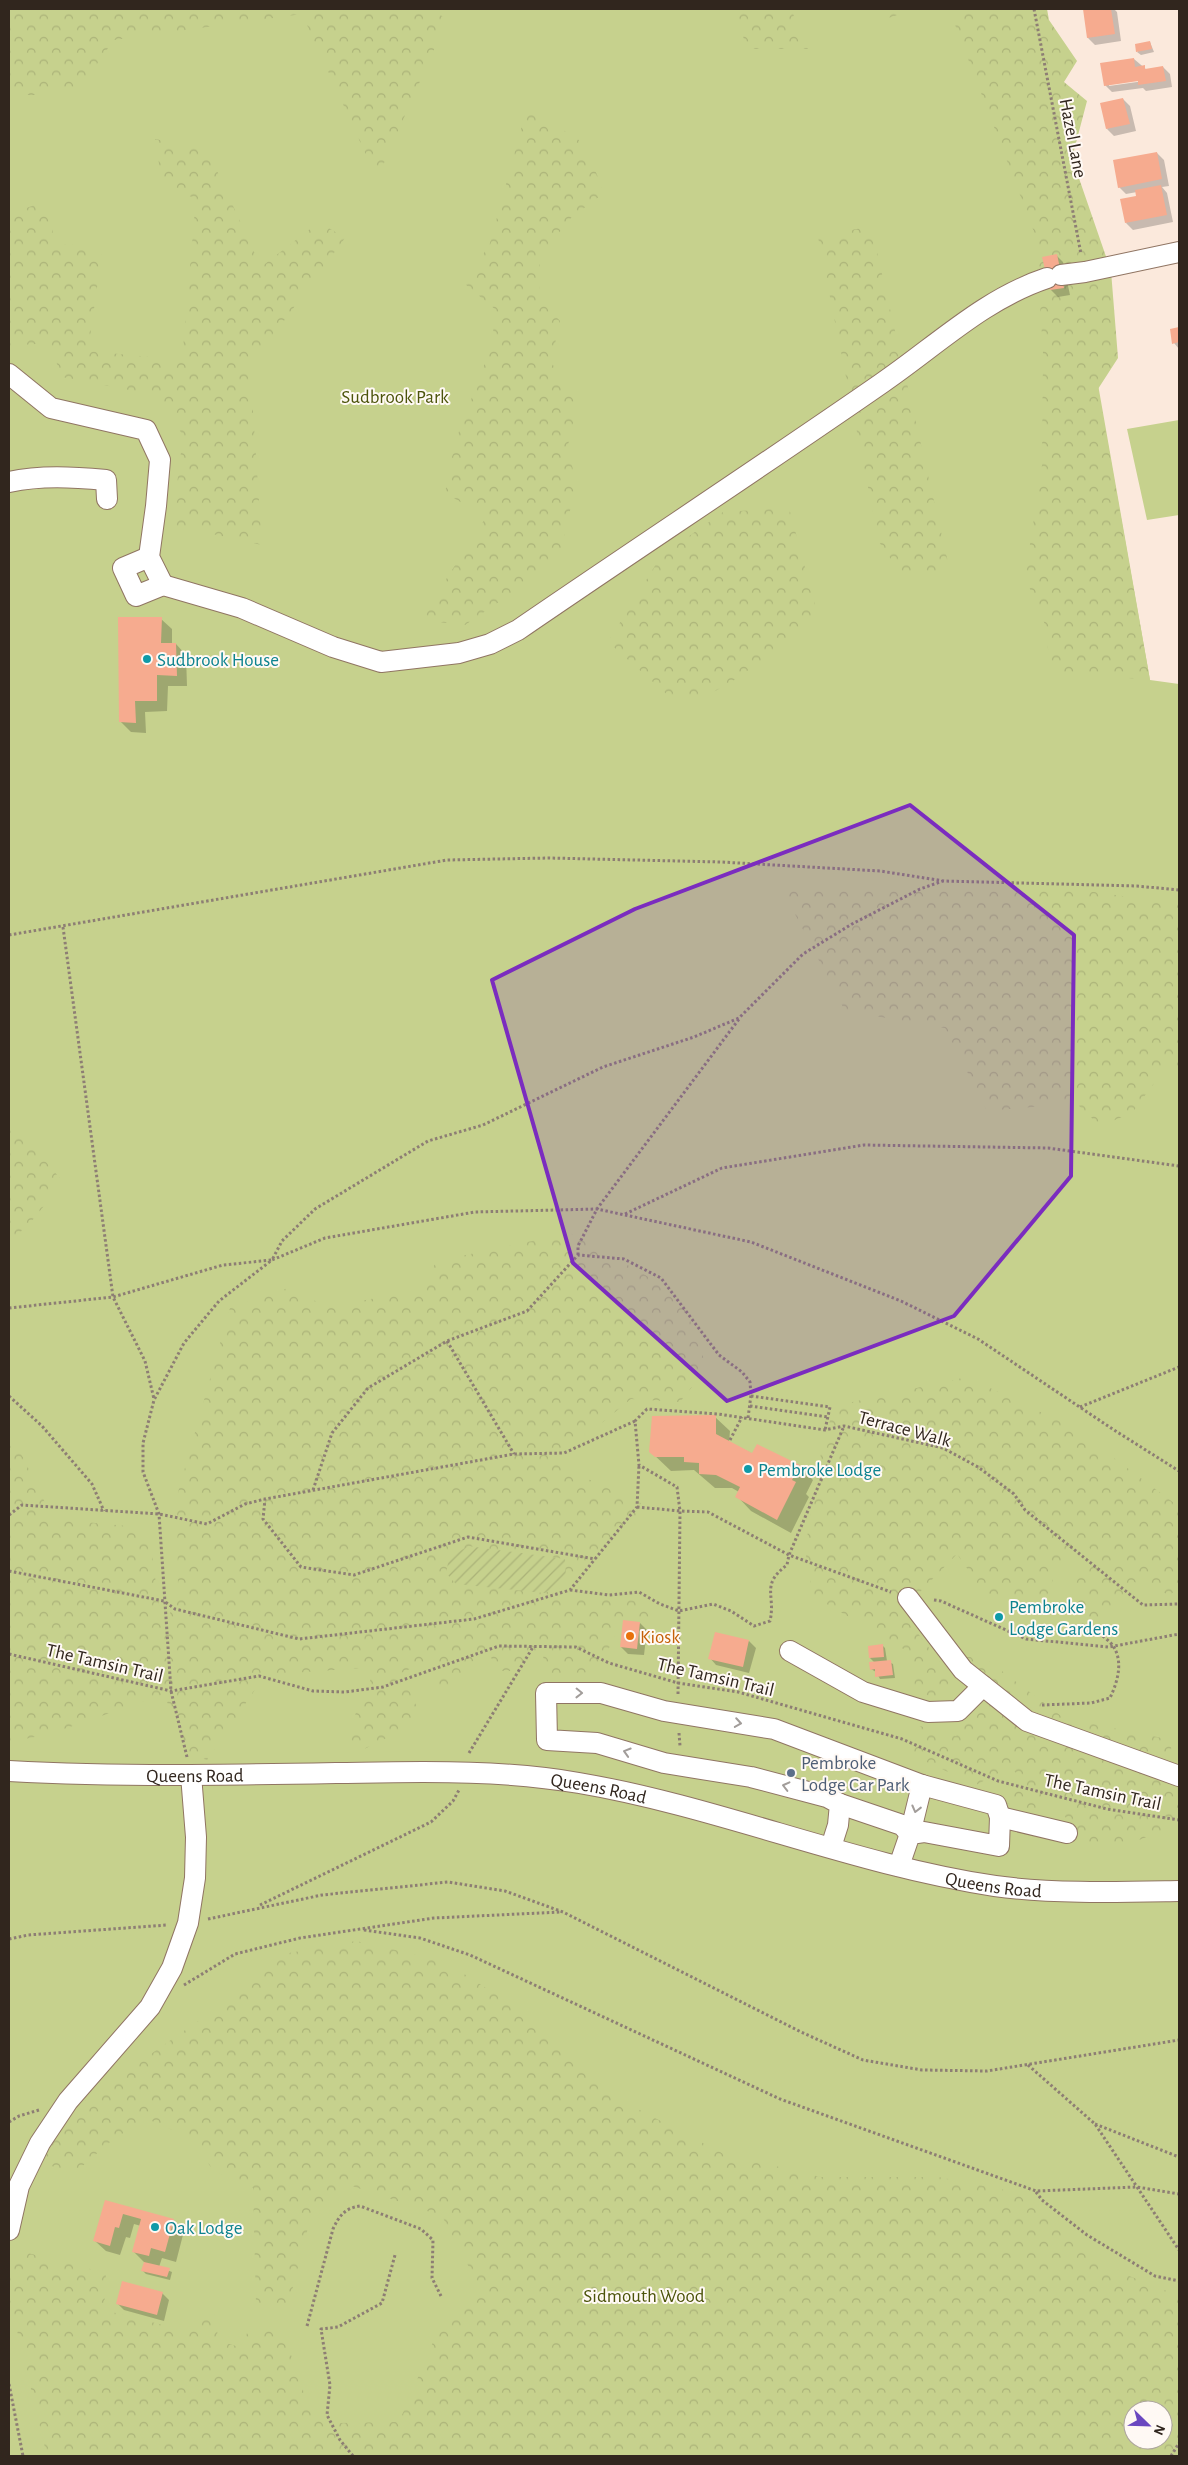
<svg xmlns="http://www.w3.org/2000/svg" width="1188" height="2465" font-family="'Alegreya Sans',sans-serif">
<defs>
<pattern id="forest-crowns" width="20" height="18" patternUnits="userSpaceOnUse" patternTransform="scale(1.25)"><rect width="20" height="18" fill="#c6d18d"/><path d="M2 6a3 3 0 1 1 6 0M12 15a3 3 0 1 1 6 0" fill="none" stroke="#abb379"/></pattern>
<pattern id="garden-furrows" width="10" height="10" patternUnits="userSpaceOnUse" patternTransform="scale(1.25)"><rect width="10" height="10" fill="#c6d18d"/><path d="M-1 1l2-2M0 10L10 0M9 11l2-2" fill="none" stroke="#abb379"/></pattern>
</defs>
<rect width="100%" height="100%" fill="#fbe9dc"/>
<!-- green -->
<path fill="#c6d18d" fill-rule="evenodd" d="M 9,9 L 1032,9 L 1150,680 L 1179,684 L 1179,2456 L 9,2456 ZM 1133,2410 L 1163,2410 L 1163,2440 L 1133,2440 Z
M 1179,420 L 1179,515 L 1147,520 L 1127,429 Z"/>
<!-- forest -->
<path fill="url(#forest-crowns)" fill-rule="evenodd" d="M 9,9 L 433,9 L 447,20 L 377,179 L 302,14 L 114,40 L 98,62 L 87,87 L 40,95 L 9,95 Z
M 737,9 L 791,9 L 808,49 L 746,49 Z
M 882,9 L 916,9 L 885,19 Z
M 949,9 L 1047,9 L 1049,20 L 1077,61 L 1064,82 L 1087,101 L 1072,158 L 1111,271 L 1118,358 L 1098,389 L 1150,680 L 1050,671 L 1046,627 L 1025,577 L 1042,465 L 1043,353 L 1036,237 Z
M 527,107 L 585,144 L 604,193 L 571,218 L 540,256 L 539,298 L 560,321 L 551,362 L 578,403 L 568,445 L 576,485 L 558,562 L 465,625 L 420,620 L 486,517 L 445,493 L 455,442 L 491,347 L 496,310 L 465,284 L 490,243 Z
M 155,139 L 207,149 L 261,267 L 319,222 L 345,238 L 250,367 L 262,545 L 172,525 L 183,436 L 160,396 L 62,377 L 49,343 L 9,346 L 9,214 L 49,200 L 54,244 L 103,246 L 88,351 L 182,360 L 196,198 L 163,189 Z
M 871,226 L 950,571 L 902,575 L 879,542 L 818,237 Z
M 789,508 L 819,619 L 733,681 L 710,694 L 671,698 L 608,642 L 661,556 L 723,512 Z
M 781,887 L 1066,888 L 1179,904 L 1179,1067 L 1169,1063 L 1132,1113 L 1100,1126 L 1076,1103 L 987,1111 L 945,1028 L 845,1011 Z
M 9,1117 L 63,1182 L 27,1227 L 9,1240 Z
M 570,1233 L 681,1295 L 707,1368 L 680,1402 L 631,1399 L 553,1463 L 645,1505 L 622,1537 L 590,1559 L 556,1596 L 641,1601 L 650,1617 L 622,1620 L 598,1672 L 547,1674 L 543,1656 L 534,1653 L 512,1671 L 497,1671 L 490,1655 L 468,1663 L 463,1687 L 448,1692 L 431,1684 L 437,1672 L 425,1662 L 401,1673 L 423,1720 L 356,1753 L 348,1731 L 376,1667 L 265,1675 L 207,1760 L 187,1753 L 164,1694 L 50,1734 L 9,1742 L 9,1446 L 17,1445 L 53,1519 L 148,1528 L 164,1639 L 164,1631 L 178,1590 L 177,1496 L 230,1308 L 288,1288 L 328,1307 L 419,1290 L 437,1261 Z
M 967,1377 L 1074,1428 L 1178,1506 L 1179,1587 L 1170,1595 L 1134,1582 L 1117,1611 L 1090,1632 L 1076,1617 L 1073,1579 L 1093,1553 L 1086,1543 L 1059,1563 L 1045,1601 L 984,1593 L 957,1554 L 920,1592 L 910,1623 L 955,1682 L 941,1700 L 915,1691 L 912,1654 L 813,1596 L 805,1550 L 821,1453 L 834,1406 Z
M 982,1656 L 1064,1718 L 1172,1740 L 1170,1760 L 1179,1775 L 1179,1824 L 1139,1840 L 1087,1849 L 1064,1815 L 1062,1793 L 1048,1785 L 1033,1813 L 1006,1803 L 1023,1775 L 1006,1769 L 976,1785 L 903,1751 L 920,1726 L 956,1736 L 978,1709 L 999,1691 L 964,1657 Z
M 356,1941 L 444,1961 L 534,2019 L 609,2094 L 722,2153 L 821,2177 L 938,2177 L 1015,2192 L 1107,2267 L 1179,2296 L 1179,2456 L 47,2456 L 9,2297 L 9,2283 L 16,2250 L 106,2273 L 104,2310 L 191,2332 L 201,2310 L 218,2316 L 217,2340 L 242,2348 L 249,2327 L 284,2334 L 307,2402 L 337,2423 L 399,2422 L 442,2321 L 482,2292 L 442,2216 L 352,2186 L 309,2224 L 287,2310 L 256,2304 L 253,2188 L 214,2171 L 188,2137 L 152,2121 L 117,2136 L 79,2169 L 65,2172 L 41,2161 L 72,2112 L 89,2097 L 204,2017 L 289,1953 ZM 1133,2410 L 1163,2410 L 1163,2440 L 1133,2440 Z"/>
<!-- garden -->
<path fill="url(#garden-furrows)" d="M 468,1546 L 565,1559 L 566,1579 L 559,1589 L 544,1593 L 456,1584 L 446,1573 L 449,1558 Z"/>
<!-- shadow -->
<path fill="#0003" fill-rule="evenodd" d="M 1084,9 L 1114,9 L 1117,12 L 1121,41 L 1095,45 L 1088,38 Z
M 1150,42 L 1154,52 L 1141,55 L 1137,52 Z
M 1134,59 L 1147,70 L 1163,67 L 1170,74 L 1172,87 L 1146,91 L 1143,88 L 1112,92 L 1105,85 ZM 1144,78 L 1144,81 L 1109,86 L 1109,84 Z
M 1123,99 L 1130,106 L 1136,131 L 1114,136 L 1107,129 Z
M 1157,153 L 1164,160 L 1169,186 L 1162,187 L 1167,193 L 1173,222 L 1133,230 L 1126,223 L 1138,197 L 1137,192 L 1126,194 L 1119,187 Z
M 1056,255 L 1063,262 L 1070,295 L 1058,297 L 1051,290 L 1043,258 Z
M 1179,328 L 1179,349 L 1174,343 L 1171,330 Z
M 161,619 L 172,629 L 172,644 L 176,644 L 186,655 L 187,686 L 168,686 L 167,711 L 145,712 L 146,733 L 131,732 L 120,721 Z
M 715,1417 L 730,1431 L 729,1442 L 753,1454 L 799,1466 L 813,1480 L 806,1494 L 809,1497 L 791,1533 L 751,1511 L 737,1496 L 739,1492 L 732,1488 L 715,1488 L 694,1470 L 671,1471 L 651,1452 Z
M 640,1623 L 647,1630 L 644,1655 L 628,1654 L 621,1647 Z
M 749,1641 L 756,1648 L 749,1673 L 716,1665 L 710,1658 Z
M 882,1645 L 885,1648 L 887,1661 L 893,1664 L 895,1678 L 880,1679 L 876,1672 L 871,1669 L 875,1663 L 870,1658 Z
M 106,2201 L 174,2220 L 184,2231 L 176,2262 L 162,2258 L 159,2267 L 172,2272 L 170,2280 L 146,2274 L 143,2271 L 145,2263 L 133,2251 L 141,2226 L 134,2224 L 130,2238 L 126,2237 L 120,2255 L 106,2251 L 95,2241 Z
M 162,2293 L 169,2300 L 164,2321 L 124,2310 L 117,2303 Z"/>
<!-- building -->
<path fill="#f6ab8f" d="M 1083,9 L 1111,9 L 1115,34 L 1087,38 Z
M 1150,41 L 1152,49 L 1136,52 L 1135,44 Z
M 1134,58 L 1135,67 L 1145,65 L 1145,69 L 1163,66 L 1166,81 L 1138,85 L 1138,81 L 1104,86 L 1100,63 Z
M 1123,98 L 1130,124 L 1106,129 L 1100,103 Z
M 1157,152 L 1162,179 L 1118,188 L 1113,160 Z
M 1161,185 L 1167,215 L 1125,223 L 1120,199 L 1136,196 L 1135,190 Z
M 1057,254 L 1064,288 L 1050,290 L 1042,257 Z
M 1179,327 L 1179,342 L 1172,344 L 1170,329 Z
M 118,617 L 162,617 L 161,643 L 176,643 L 177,676 L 157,675 L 157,701 L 135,701 L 136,723 L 119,722 Z
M 716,1415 L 716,1434 L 752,1453 L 757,1444 L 800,1465 L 792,1480 L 796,1482 L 777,1520 L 735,1497 L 740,1487 L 716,1475 L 699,1474 L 699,1463 L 684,1462 L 684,1457 L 655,1457 L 649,1452 L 652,1416 Z
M 623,1620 L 640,1622 L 637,1649 L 620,1647 Z
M 715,1632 L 749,1640 L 743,1667 L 708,1659 Z
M 883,1644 L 884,1657 L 869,1658 L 868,1646 Z
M 891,1660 L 893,1675 L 875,1677 L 875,1669 L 870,1670 L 869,1662 Z
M 105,2200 L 174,2219 L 165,2252 L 151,2248 L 149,2256 L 132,2252 L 141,2219 L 123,2214 L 119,2228 L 115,2227 L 110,2246 L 93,2241 Z
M 144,2262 L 170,2268 L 167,2277 L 141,2271 Z
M 122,2281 L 163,2292 L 157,2315 L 116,2304 Z"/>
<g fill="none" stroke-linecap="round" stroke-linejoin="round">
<!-- minor casing -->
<g stroke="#907563" stroke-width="22">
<g id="minor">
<path d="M 1061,275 L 1085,272 L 1179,252"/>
<path d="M 9,374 L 51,408 L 146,430 L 160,460 L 156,506 L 149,557 L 163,585"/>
<path d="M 9,482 C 41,475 73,477 106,480 L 107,499"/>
<path d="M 149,557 L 123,568 L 136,596 L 163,585 L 242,608 L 333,647 L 381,662 L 459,653 L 490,644 L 518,630 C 639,547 761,467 882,383 C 936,346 984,299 1047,278"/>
<path d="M 908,1598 L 963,1670 L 1027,1721 L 1179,1776"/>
<path d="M 790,1651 L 863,1692 L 928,1712 L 958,1711 L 983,1686"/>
<path id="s1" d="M 9,1771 C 118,1777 227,1775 336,1773 C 416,1772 499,1769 579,1783 C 720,1807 854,1865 995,1886 C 1053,1894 1121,1892 1179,1891"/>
<path d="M 840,1804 L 902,1825 L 910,1834"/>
<path d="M 1000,1817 L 1067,1833"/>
<path d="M 910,1834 L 922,1785"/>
<path d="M 831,1847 L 838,1825 L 840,1804 L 827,1797 L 751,1777 L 664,1763 L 597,1743 L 547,1740 L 546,1693 L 601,1693 L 664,1711 L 774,1729 L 922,1785 L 996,1805 L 1000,1817 L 999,1846 L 924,1832 L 910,1834 L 899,1866"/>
<path d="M 9,2230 L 19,2186 L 40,2143 L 68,2101 L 150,2007 L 172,1968 L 188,1923 L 195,1878 L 196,1837 L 191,1775"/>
</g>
</g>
<!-- path -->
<path stroke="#8d7e74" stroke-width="3" stroke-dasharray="2.5 2.5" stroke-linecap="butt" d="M 1034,9 L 1081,254
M 63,927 L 113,1297 L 145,1361 L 154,1399
M 9,935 L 447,860 L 549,858 L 721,862 L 880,871 L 944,881 L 1137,886 L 1179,890
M 625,1214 L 722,1168 L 864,1145 L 1048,1148 L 1179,1166
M 578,1255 L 578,1246 L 597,1209 L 739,1019
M 9,1308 L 113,1297 L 223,1265 L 272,1260 L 282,1241 L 315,1209 L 428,1141 L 483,1125 L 603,1067 L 694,1037 L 739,1018 L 803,954 L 852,924 L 920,889 L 943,881
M 447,1341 L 514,1454
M 9,1396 L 42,1426 L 92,1484 L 104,1511
M 751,1396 L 830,1407 L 825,1430
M 750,1406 L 828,1417
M 1080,1407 L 1179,1367
M 635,1421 L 564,1453 L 514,1454 L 265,1499 L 263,1519 L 301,1567 L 354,1575 L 468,1537 L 595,1559 L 637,1507 L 639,1465
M 730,1440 L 742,1417
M 313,1490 L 332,1433 L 368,1388 L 447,1341 L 527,1311 L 578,1255 L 624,1259 L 661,1278 L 719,1355 L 742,1372 L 750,1382 L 751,1395 L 748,1418
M 637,1507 L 680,1511 L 677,1487 L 639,1465 L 635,1421 L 647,1409 L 718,1414 L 825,1430 L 844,1426 L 943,1448 L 978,1467 L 1014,1494 L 1025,1510 L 1143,1605 L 1179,1604
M 9,1515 L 22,1505 L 159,1514 L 207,1524 L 245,1504 L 265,1499
M 9,1571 L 164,1601 L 175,1609 L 299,1639 L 474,1619 L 570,1590 L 595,1559
M 570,1590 L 609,1595 L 639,1592 L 660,1604 L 679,1611 L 713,1604 L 731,1611 L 754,1626 L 770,1621 C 776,1595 760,1585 787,1565 L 789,1555 L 844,1426
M 934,1600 L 941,1601 L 1026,1639 L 1109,1647 L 1179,1634
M 9,1654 L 171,1691 L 259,1676 L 313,1691 L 345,1692 L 383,1687 L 499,1646 L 576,1647 L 609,1663 L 678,1683 L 738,1692 L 902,1739 L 998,1781 L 1107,1809 L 1179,1820
M 678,1694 L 680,1511 L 708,1512 L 789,1555 L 891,1592
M 1042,1705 L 1091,1703 L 1110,1698 C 1117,1683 1124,1662 1113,1646 C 1110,1641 1102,1636 1098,1632
M 679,1733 L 680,1746
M 469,1753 L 533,1647
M 187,1757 L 171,1691 L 159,1514 L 143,1472 L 143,1443 L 154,1400 L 184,1343 L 219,1301 L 272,1260 L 325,1238 L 475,1212 L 597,1209 L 751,1242 L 901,1301 L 978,1339 L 1114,1430 L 1179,1471
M 260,1905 L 431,1822 L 453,1801 L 459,1790
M 208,1919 L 322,1895 L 448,1882 L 505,1891 L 563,1912 L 801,2032 L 863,2060 L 922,2070 L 987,2071 L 1179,2040
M 364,1930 L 420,1938 L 470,1955 L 780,2099 L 1036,2191 L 1137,2187 L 1179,2194
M 9,1939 L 28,1935 L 167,1925
M 184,1985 L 235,1954 L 300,1938 L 434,1918 L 561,1912
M 1028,2065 L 1095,2124 L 1179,2250
M 9,2122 L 19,2116 L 39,2110
M 1095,2124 L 1179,2157
M 1036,2192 L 1042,2200 L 1087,2235 L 1155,2276 L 1179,2281
M 307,2326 L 333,2229 C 339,2216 345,2208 360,2206 L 421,2229 L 433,2240 L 432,2278 L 441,2296
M 9,2384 L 23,2456
M 353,2456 L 340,2440 L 327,2415 L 330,2385 L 321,2329 L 338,2327 L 382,2303 L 395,2255
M 1171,2456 L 1179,2443"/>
<!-- minor -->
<use href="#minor" stroke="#fff" stroke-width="20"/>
</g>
<!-- one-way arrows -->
<defs><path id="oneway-chevron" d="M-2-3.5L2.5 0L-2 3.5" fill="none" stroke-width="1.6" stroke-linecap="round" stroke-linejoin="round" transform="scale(1.25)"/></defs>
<g stroke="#a29d9a">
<use href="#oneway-chevron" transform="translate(579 1693) rotate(1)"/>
<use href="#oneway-chevron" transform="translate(738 1723) rotate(9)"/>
<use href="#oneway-chevron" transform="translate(627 1752) rotate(-163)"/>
<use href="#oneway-chevron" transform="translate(786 1786) rotate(-166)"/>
<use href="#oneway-chevron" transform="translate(916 1809) rotate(104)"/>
</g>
<!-- marked area -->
<path fill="#7b2cbf" fill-opacity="0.2" stroke="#7b2cbf" stroke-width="4" stroke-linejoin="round" d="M 910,805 L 1074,935 L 1071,1176 L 954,1316 L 727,1401 L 573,1263 L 492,980 L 635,909 Z"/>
<!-- markers -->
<g fill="#0f9aa8" stroke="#fff9f4" stroke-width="2">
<circle cx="147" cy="659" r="5"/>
<circle cx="748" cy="1469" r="5"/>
<circle cx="999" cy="1617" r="5"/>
<circle cx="155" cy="2227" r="5"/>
</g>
<circle fill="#e8710a" stroke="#fff9f4" stroke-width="2" cx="630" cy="1636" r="5"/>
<circle fill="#5c6f8a" stroke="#fff9f4" stroke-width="2" cx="791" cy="1773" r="5"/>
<g text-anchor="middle" stroke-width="4" stroke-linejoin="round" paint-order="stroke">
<!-- street labels -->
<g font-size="19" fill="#31261e" stroke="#fff9f4">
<text transform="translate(1074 138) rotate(79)" y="7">Hazel Lane</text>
<text transform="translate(905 1428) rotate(15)" y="7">Terrace Walk</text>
<text transform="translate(105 1662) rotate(13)" y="7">The Tamsin Trail</text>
<text transform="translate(716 1676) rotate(13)" y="7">The Tamsin Trail</text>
<text dy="7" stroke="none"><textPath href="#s1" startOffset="186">Queens Road</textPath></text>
<text dy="7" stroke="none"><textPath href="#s1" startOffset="591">Queens Road</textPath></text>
<text transform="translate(1103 1791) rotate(12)" y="7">The Tamsin Trail</text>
<text dy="7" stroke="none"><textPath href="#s1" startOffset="998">Queens Road</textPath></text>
</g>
<!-- park labels -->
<g font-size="19" fill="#4c540b" stroke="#fff9f4">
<text x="395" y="403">Sudbrook Park</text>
<text x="644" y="2302">Sidmouth Wood</text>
</g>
<!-- culture labels -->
<g font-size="19" fill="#0d838f" stroke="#fff9f4" text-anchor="start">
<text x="157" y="666">Sudbrook House</text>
<text x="758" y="1476">Pembroke Lodge</text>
<text x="1009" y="1613">Pembroke<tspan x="1009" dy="22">Lodge Gardens</tspan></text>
<text x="165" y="2234">Oak Lodge</text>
</g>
<!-- food labels -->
<g font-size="19" fill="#c56008" stroke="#fff9f4" text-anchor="start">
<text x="640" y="1643">Kiosk</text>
</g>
<!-- service labels -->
<g font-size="19" fill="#4e5e75" stroke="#fff9f4" text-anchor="start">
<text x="801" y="1769">Pembroke<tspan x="801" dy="22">Lodge Car Park</tspan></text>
</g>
</g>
<!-- border -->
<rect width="1188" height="2465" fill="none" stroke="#31261e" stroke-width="20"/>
<!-- north arrow -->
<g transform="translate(1148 2425) rotate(113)"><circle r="24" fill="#fff9f4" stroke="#ada59e"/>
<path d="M0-4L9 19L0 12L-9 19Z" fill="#6a48c0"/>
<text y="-8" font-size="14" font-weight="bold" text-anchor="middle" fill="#31261e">N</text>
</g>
</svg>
